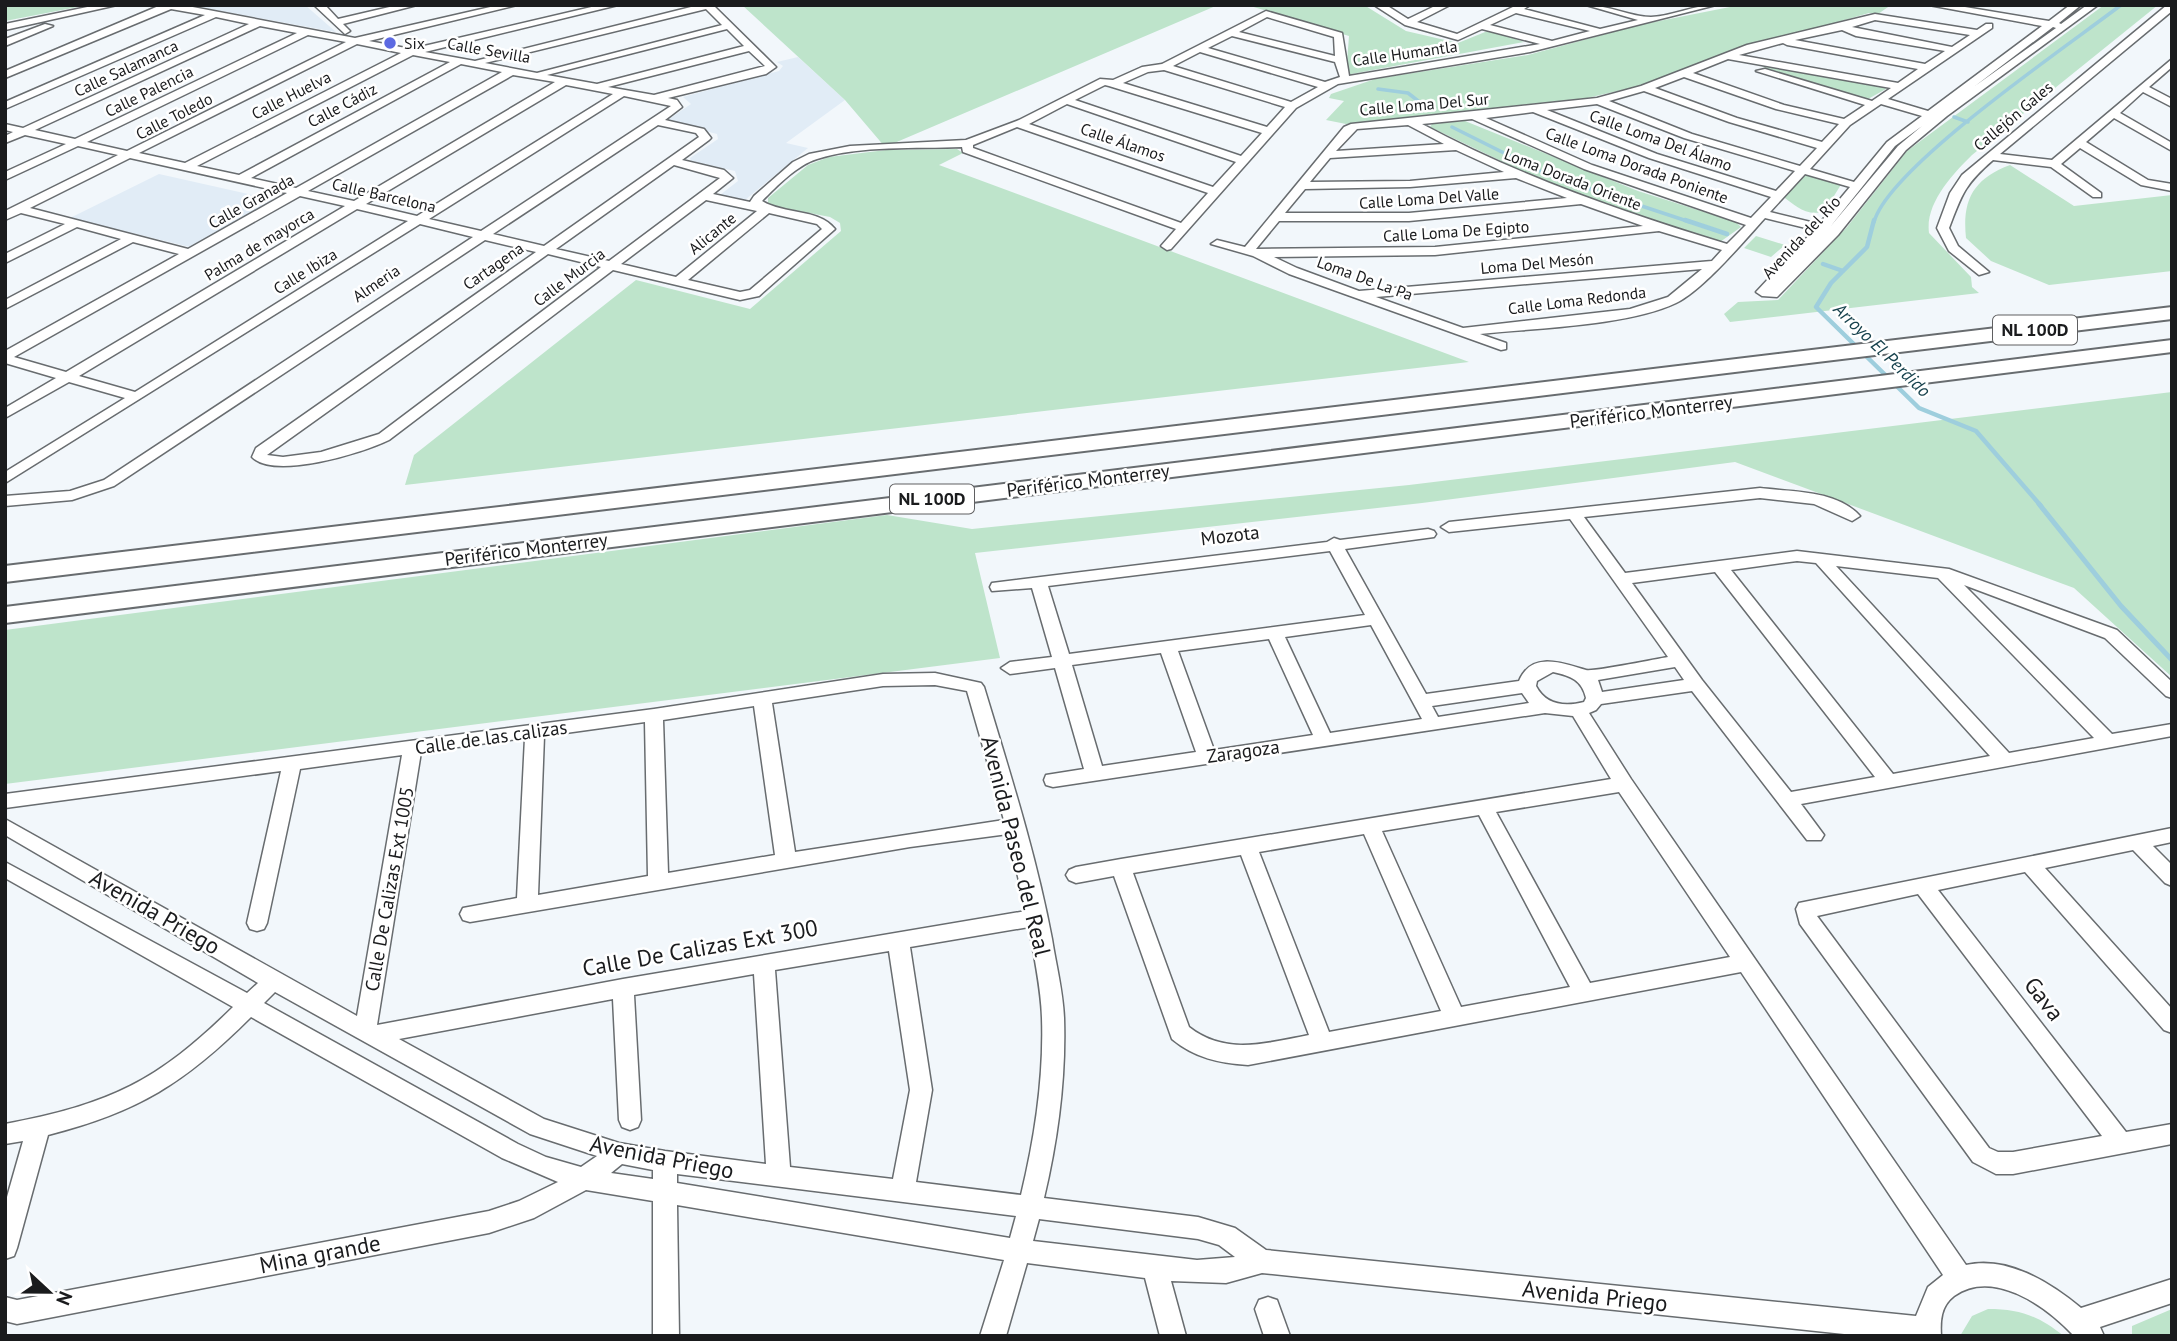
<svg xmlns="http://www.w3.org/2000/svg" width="2177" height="1341" font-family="'PT Sans',sans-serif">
<rect width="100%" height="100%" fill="#f2f7fb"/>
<!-- built -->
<path fill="#e1ecf6" d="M 187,5 L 305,5 L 336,32 Z
M 798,57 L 845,100 L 786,143 L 808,148 L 745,200 L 720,195 L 738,181 L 735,171 L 691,161 L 690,158 L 718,139 L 717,134 L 666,121 L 691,104 L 683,97 L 779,71 L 783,66 L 777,62 Z
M 159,174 L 275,200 L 190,247 L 70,218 Z"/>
<!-- green -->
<path fill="#bee4cb" d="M 5,5 L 88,5 L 5,21 Z
M 742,5 L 1218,5 L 885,147 L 845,100 Z
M 1247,5 L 1364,5 L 1406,31 L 1458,43 L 1490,30 L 1524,42 L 1346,75 L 1349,36 Z
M 1740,5 L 1891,5 L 1878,14 L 1869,13 L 1793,35 L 1753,43 L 1644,85 L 1587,98 L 1346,124 L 1326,120 L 1344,101 L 1329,98 L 1331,94 L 1375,79 L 1528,55 L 1639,25 Z
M 2104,5 L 2158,5 L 1972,155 C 1953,174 1925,203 1929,233 L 1971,277 L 1972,287 L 1979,293 L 1730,322 L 1724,314 L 1738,302 L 1778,300 L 1847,227 L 1907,151 Z
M 1758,64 L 1883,86 L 1886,89 L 1868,99 L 1770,71 Z
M 1465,121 L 1638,191 L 1736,222 L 1741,227 L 1720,242 L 1590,199 L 1524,172 L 1430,127 L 1432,124 Z
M 957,149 L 963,153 L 939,165 L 1469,362 L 405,485 L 414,455 L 636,280 L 750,309 L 841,231 L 840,223 L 830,217 L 768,205 L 768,198 L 808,165 L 829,157 L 886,150 Z
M 2010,165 L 2074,206 L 2172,195 L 2172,271 L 2049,285 L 1991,261 L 1966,238 C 1962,200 1973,179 2010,165 Z
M 1804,175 L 1842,183 L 1824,212 C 1803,216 1796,205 1782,196 Z
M 1756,236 L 1785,245 L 1771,257 L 1744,248 Z
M 2172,392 L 2172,677 L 2074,588 L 1735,462 L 1422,503 L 975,553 L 1000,658 L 5,784 L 5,630 L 887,515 L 972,529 L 1409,485 Z
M 1988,1309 C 2021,1309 2038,1316 2064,1336 L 1960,1336 L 1972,1316 Z
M 2172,1309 L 2172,1336 L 2132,1336 L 2132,1326 Z"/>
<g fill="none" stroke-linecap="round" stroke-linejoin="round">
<!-- stream-far2 -->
<path stroke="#9ecedd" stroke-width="3.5" d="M 1378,89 L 1408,93 L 1422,104
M 1954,117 L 1968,122
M 1452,127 L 1548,175 L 1690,222
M 1874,222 C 1889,167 2069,45 2121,5"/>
<!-- stream-far1 -->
<path stroke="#9ecedd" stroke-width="4.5" d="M 1685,220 L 1727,234
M 1874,220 L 1867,247 L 1831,283 L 1816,307 L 1919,408 L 1976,431 L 2041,506
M 1823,264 L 1843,271"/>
<!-- stream -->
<path stroke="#9ecedd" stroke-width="5" d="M 2039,504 L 2121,606 L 2172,660"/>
<!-- minor casing -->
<g stroke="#686c6f" stroke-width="3">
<path id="minor" d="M 97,5 L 117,5 L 5,30 L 5,24 Z
M 161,5 L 182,5 L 355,38 L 499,5 L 517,5 L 369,41 L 411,49 L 600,5 L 618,5 L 425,52 L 475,61 L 699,5 L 713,5 L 776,67 L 766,74 L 668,98 L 677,100 L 682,107 L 665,120 L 704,129 L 711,138 L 709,140 L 682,160 L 724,170 L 733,178 L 713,194 L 750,202 L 754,196 L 793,162 L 809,154 L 850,146 L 966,140 L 1019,120 L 1100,79 L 1113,80 L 1142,67 L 1162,64 L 1266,11 L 1342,33 L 1349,76 L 1540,44 L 1482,29 L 1458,40 L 1405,25 L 1374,5 L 1386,5 L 1408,19 L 1437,5 L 1450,5 L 1417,22 L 1457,34 L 1517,5 L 1530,5 L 1524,9 L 1600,29 L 1638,20 L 1586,5 C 1608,5 1632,17 1651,17 C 1673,16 1693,5 1716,5 L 1530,52 L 1338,84 L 1296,108 L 1171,249 L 1167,250 L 1161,246 L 1176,229 L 963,152 L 962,147 C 915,149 862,145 817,159 C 797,165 777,186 762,201 C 785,215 818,208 835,229 L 759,296 L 740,300 L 613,270 L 389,440 C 363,453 274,480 252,457 L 256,448 L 536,252 L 485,240 L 114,486 L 72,500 L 5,506 L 5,496 L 70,491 L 104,480 L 473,237 L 420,224 L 5,483 L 5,472 L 125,398 L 69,382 L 5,418 L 5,408 L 56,378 L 5,363 L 5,351 L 179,254 L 133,242 L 5,309 L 5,300 L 121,239 L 77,227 L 5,263 L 5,254 L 65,224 L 21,213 L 5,220 L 5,211 L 118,155 L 78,146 L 5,180 L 5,172 L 66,144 L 25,135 L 5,143 L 5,136 L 13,132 L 5,130 L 5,124 L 23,128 L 249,24 L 216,17 L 5,109 L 5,102 L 205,15 L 171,9 L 5,78 L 5,71 ZM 706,9 L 722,25 L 537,73 L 485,63 ZM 1516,13 L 1590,31 L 1552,41 L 1490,25 ZM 1267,17 L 1334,37 L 1335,56 L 1239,32 ZM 260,26 L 297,33 L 75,139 L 35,130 ZM 727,29 L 744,46 L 597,84 L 547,75 ZM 308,35 L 346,42 L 127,151 L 87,142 ZM 1232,36 L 1335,62 L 1340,77 L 1325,82 L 1208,48 ZM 357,44 L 401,53 L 185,163 L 139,153 ZM 749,51 L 765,66 L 654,95 L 608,87 ZM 1200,52 L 1318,87 L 1291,102 L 1173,66 ZM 413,55 L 450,62 L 239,175 L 197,166 ZM 461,64 L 502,72 L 296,188 L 251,178 ZM 1164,70 L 1285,107 L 1267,127 L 1123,83 L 1148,72 ZM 513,75 L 555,82 L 354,201 L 308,191 ZM 566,85 L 613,94 L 417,216 L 366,204 ZM 1105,85 L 1109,86 L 1262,133 L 1241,156 L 1075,100 ZM 624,96 L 671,106 L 481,231 L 429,219 ZM 1067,104 L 1236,162 L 1213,187 L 1029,124 ZM 658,125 L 696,133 L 699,137 L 544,246 L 493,234 ZM 1017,127 L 1208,193 L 1181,223 L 973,148 L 973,145 ZM 130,158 L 287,193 L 188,249 L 30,208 ZM 674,165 L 720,178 L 609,261 L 556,249 ZM 300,196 L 345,206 L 66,372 L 14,357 ZM 706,200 L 757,211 L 676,277 L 621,264 ZM 357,209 L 408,221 L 135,392 L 79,376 ZM 769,213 L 817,224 L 822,229 L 750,290 L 740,292 L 688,280 ZM 548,254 L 601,267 L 379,434 L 321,452 L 283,457 L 267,455 Z
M 314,5 L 325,5 L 338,19 L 398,5 L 417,5 L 343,24 L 350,31 L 345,34 Z
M 1929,5 L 1953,5 L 2049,21 L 2070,5 L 2081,5 L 2059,23 L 2061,24 L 2087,5 L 2098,5 L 1947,116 L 1906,150 L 1838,235 L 1777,297 L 1762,296 L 1756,292 L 1814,230 L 1765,218 C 1744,241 1703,290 1676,303 C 1628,326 1535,328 1480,334 L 1506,343 L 1506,349 L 1501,350 L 1289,274 L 1253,256 L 1211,244 L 1217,240 L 1245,247 L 1344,127 L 1351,124 L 1597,98 L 1641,86 L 1747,45 L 1875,14 L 1977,30 L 1986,24 L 1992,24 L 1992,28 L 1888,99 L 1928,111 L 2042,26 ZM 1875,20 L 1970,35 L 1952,47 L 1852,27 ZM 2053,27 L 2056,28 L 1975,86 ZM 1842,30 L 1856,36 L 1945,51 L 1925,64 L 1795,40 ZM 1783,43 L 1787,45 L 1918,69 L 1898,83 L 1739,55 ZM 1728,59 L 1891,88 L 1872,101 L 1765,69 L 1756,71 L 1865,105 L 1844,119 L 1784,105 L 1693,73 ZM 1684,77 L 1776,109 L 1839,124 L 1822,142 L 1737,118 L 1655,88 ZM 1644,91 L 1729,122 L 1817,148 L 1800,166 L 1692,134 L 1609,101 ZM 1597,104 L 1684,138 L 1795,171 L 1776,191 L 1657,154 L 1547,110 ZM 1881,104 L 1922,116 L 1887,142 L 1854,182 L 1810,169 L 1850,125 ZM 1533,112 L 1649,158 L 1771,197 L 1751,218 L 1592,165 L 1486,118 ZM 1472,119 L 1584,169 L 1746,225 L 1727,244 C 1622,212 1519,176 1422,124 ZM 1408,125 L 1444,144 L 1336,151 L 1357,129 ZM 1922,126 L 1898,146 L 1830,227 L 1895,146 ZM 1456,150 L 1504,172 L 1410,181 L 1310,182 L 1330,158 ZM 1805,174 L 1850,187 L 1819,224 L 1770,212 ZM 1516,178 L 1567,198 L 1409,213 L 1285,213 L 1305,189 L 1410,187 ZM 1581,204 L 1643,226 L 1435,247 L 1256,249 L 1279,221 L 1409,221 ZM 1659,231 L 1722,250 L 1712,261 L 1359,291 L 1297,268 L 1274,257 L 1435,255 ZM 1702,269 L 1668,297 L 1630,309 L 1463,328 L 1376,297 Z
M 2167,5 L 2172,5 L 2172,11 L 2000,154 L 2052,160 L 2172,59 L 2172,67 L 2149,87 L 2172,99 L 2172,107 L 2143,92 L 2120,113 L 2172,143 L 2172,151 L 2114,118 L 2086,142 L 2148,180 L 2172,184 L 2172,191 L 2141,185 L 2080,148 L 2061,164 L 2101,193 L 2101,197 L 2093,197 L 2051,167 L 1993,160 C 1965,184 1962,194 1949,228 L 1958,246 L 1989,272 L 1979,275 L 1949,251 L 1937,228 L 1950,193 L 1962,175 Z
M 45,24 L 53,26 L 5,46 L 5,39 Z
M 1760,488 C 1792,492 1837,490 1860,516 L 1852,521 L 1814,504 L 1760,498 L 1584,517 L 1625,573 L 1797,551 L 1949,569 L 2117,630 L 2172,682 L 2172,698 L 2166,696 L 2105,638 L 1964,585 L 2112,734 L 2172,724 L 2172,736 L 1801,804 L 1824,835 L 1821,840 L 1807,840 L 1692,691 L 1601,704 L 1596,710 L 1589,713 L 1631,779 L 1966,1265 C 2007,1256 2050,1282 2081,1308 L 2172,1279 L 2172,1303 L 2100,1327 L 2104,1336 L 2074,1336 C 2046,1306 1993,1268 1954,1296 C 1941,1306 1940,1320 1941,1336 L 1863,1336 L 1262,1273 L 1226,1283 L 1171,1281 L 1186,1336 L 1160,1336 L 1145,1278 L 1027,1263 L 1006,1336 L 980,1336 L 1004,1260 L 677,1205 L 679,1336 L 653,1336 L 653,1201 L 586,1190 L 534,1218 L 489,1233 L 17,1324 L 5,1321 L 5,1297 L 17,1300 L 489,1211 L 519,1201 L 558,1182 L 502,1158 L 251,1017 C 185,1083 138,1112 48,1135 L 17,1248 L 14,1256 L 5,1259 L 5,1204 L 23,1141 L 5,1144 L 5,1124 C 110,1104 157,1082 233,1007 L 5,878 L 5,862 L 247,993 L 258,983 L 5,835 L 5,819 L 357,1016 L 402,755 L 300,769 L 267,923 L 264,929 L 257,931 L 250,929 L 247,923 L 281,771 L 5,808 L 5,794 L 654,709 L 883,674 L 935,673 L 981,683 L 984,687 C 1009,770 1036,854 1052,939 C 1056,965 1063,991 1064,1018 C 1066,1078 1058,1139 1044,1198 L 1198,1217 L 1235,1228 L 1266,1250 L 1916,1316 L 1928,1287 L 1943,1275 L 1741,972 L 1248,1065 C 1219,1063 1195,1058 1172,1039 L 1114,876 L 1076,883 L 1069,880 L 1066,875 L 1069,870 L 1076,867 L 1121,859 L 1611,779 L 1573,716 L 1545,713 L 1053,787 L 1046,785 L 1044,780 L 1046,775 L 1084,769 L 1055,668 L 1010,674 L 1001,668 L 1010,662 L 1052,657 L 1032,588 L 992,591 L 990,587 L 992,583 L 1327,542 L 1334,538 L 1340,540 L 1428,529 L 1434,531 L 1436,534 L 1434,537 L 1345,549 L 1426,694 L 1519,681 C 1532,650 1564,664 1586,670 C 1593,672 1656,659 1668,657 L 1570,519 L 1449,532 L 1441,527 L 1449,522 ZM 1330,551 L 1365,615 L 1069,654 L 1048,586 ZM 1797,561 L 1816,563 L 1990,756 L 1893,774 L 1731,570 ZM 1836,566 L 1938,578 L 2094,738 L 2009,753 ZM 1715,572 L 1875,777 L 1791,792 L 1702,680 L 1632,583 ZM 1371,625 L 1422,719 L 1330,733 L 1285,637 ZM 1269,639 L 1313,735 L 1214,750 L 1178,651 ZM 1161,653 L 1196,752 L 1102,766 L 1072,665 ZM 1675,667 L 1684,680 L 1602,692 L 1598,680 ZM 1553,672 C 1571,676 1582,680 1586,698 L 1584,702 C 1564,707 1546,705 1536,686 L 1537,681 ZM 935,685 L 967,691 L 1004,820 L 795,852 L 772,703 L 883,686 ZM 1522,693 L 1529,703 L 1438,717 L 1432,706 ZM 754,706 L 775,855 L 668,873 L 663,720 ZM 645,722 L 648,876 L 538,895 L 544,736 ZM 525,738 L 517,898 L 463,908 L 460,914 L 463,920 L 470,922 L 910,847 L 1008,834 L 1026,911 L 623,979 L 377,1025 L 421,752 ZM 1619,792 L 1730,957 L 1590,983 L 1496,812 ZM 1479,815 L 1570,987 L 1461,1007 L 1382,831 ZM 1364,834 L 1441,1011 L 1329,1032 L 1259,852 ZM 1241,855 L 1309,1035 C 1267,1043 1226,1056 1189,1027 L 1133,873 ZM 1029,927 C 1034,957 1041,987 1042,1018 C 1044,1077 1035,1137 1021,1195 L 916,1182 L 932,1090 L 910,947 ZM 889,951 L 910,1090 L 893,1179 L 790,1167 L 775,970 ZM 754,974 L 766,1164 L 665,1151 L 619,1143 L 544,1119 L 399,1039 L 613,999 L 619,1120 L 622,1127 L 630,1130 L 638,1127 L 641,1120 L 634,995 ZM 275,992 L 530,1134 L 597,1156 L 581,1167 L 546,1157 L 518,1144 L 264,1003 ZM 622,1164 L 653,1170 L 653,1179 L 611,1173 ZM 677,1174 L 1016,1216 L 1010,1238 L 677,1183 ZM 1039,1219 L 1198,1239 L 1219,1245 L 1235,1257 L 1197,1260 L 1033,1241 Z
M 2172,828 L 2172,842 L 2153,846 L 2172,865 L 2172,886 L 2165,883 L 2133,850 L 2045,868 L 2172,1009 L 2172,1033 L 2164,1030 L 2025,872 L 1938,890 L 2126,1132 L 2172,1124 L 2172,1144 L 2013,1174 L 1996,1174 L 1973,1162 L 1800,924 L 1796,909 L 1799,903 ZM 1918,894 L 2102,1136 L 2013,1152 L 1998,1152 L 1989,1148 L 1817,916 Z
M 1268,1297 L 1277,1300 L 1290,1336 L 1264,1336 L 1255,1309 L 1259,1300 Z"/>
</g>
<!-- highway casing -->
<g stroke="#686c6f" stroke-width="4">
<path id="highway" d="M 2172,307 L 2172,319 L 5,582 L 5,566 Z
M 2172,340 L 2172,352 L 5,623 L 5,607 Z"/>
</g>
<!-- minor -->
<use href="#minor" fill="#fff" fill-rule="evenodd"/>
<!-- highway -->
<use href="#highway" fill="#fff" fill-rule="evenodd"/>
</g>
<!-- markers -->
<circle fill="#5d6ae2" stroke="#fff" stroke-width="2.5" cx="390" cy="43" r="7"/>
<g text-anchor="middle" stroke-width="5" stroke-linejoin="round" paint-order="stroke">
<!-- far-poi labels -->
<g font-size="16" fill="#1a1b1d" stroke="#fff" text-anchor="start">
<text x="404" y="49">Six</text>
</g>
<!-- far-street labels -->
<g font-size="16" fill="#1a1b1d" stroke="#fff">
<text transform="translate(489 50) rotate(10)" y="6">Calle Sevilla</text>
<text transform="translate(1405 53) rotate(-8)" y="6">Calle Humantla</text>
<text transform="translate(126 68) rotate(-25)" y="6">Calle Salamanca</text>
<text transform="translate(149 91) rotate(-26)" y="6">Calle Palencia</text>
<text transform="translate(291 95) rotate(-27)" y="6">Calle Huelva</text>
<text transform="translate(1424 104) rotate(-5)" y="6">Calle Loma Del Sur</text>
<text transform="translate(342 105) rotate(-28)" y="6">Calle Cádiz</text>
<text transform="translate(174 116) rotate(-27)" y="6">Calle Toledo</text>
<text transform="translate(2013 116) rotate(-40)" y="6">Callejón Gales</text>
<text transform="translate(1661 140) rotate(20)" y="6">Calle Loma Del Álamo</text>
<text transform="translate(1123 142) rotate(19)" y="6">Calle Álamos</text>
<text transform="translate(1637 165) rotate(20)" y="6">Calle Loma Dorada Poniente</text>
<text transform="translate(1573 179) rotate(21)" y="6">Loma Dorada Oriente</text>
<text transform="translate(384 195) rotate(13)" y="6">Calle Barcelona</text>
<text transform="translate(1429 198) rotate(-4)" y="6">Calle Loma Del Valle</text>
<text transform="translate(251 201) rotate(-29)" y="6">Calle Granada</text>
<text transform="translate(1456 231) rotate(-4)" y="6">Calle Loma De Egipto</text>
<text transform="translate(712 233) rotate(-39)" y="6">Alicante</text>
<text transform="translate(1801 237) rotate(-47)" y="6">Avenida del Río</text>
<text transform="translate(259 244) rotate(-31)" y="6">Palma de mayorca</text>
<text transform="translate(1537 263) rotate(-5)" y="6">Loma Del Mesón</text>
<text transform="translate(493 266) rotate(-35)" y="6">Cartagena</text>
<text transform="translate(305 271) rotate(-32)" y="6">Calle Ibiza</text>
<text transform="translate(569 277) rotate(-37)" y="6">Calle Murcia</text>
<text transform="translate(1365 278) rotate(20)" y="6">Loma De La Pa</text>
<text transform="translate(376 283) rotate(-34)" y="6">Almeria</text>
<text transform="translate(1577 300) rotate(-7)" y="6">Calle Loma Redonda</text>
</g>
<!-- shield labels -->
<g fill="#fff" stroke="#5f5f61" stroke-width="2">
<rect x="1993" y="315.5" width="84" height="29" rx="5"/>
<rect x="890" y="484.5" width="84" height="29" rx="5"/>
</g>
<g font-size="18" font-weight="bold" fill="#1a1b1d">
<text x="2035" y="336">NL 100D</text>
<text x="932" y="505">NL 100D</text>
</g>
<!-- far-water labels -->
<g font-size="18" font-style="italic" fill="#18434e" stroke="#fff">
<text transform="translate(1882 350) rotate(44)" y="6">Arroyo El Perdido</text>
</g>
<!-- street labels -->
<g font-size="19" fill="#1a1b1d" stroke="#fff">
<text transform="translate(1651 411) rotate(-7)" y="7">Periférico Monterrey</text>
<text transform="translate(1088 480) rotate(-7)" y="7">Periférico Monterrey</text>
<text transform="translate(1230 535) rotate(-7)" y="7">Mozota</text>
<text transform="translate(526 549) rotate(-7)" y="7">Periférico Monterrey</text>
<text transform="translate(491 737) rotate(-8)" y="7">Calle de las calizas</text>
<text transform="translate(1243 751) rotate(-8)" y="7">Zaragoza</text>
<text transform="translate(389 889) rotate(-80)" y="7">Calle De Calizas Ext 1005</text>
</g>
<!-- near-street labels -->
<g font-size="23" fill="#1a1b1d" stroke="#fff">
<text transform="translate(1016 846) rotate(76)" y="8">Avenida Paseo del Real</text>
<text transform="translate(155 912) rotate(30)" y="8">Avenida Priego</text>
<text transform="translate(700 948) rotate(-10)" y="8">Calle De Calizas Ext 300</text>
<text transform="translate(2044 999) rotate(52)" y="8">Gava</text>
<text transform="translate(662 1157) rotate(11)" y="8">Avenida Priego</text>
<text transform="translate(320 1254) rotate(-11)" y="8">Mina grande</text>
<text transform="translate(1595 1296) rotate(6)" y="8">Avenida Priego</text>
</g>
</g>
<!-- border -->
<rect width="2177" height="1341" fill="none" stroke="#1a1b1d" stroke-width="14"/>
<!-- north arrow -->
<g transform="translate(49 1292) rotate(112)" stroke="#ffffff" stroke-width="5" paint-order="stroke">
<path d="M0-5L12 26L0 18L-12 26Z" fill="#1a1b1d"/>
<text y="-10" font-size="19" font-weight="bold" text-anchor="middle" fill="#1a1b1d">N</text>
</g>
</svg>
